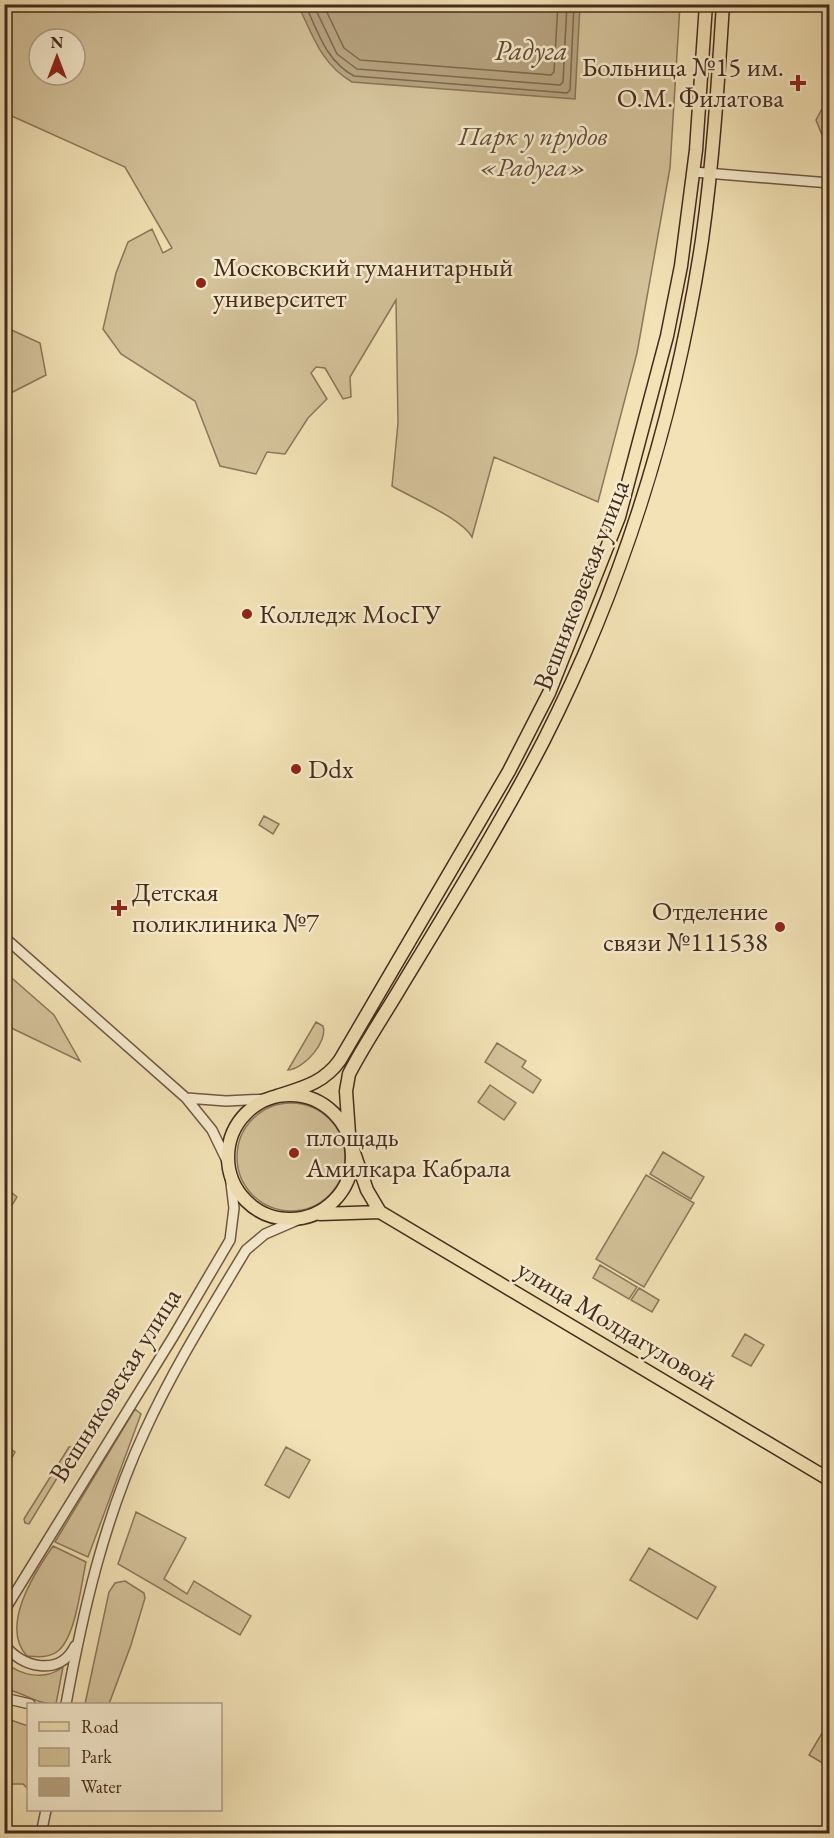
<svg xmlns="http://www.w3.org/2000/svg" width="834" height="1838" font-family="'EB Garamond',serif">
<rect width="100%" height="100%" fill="#f2e2b5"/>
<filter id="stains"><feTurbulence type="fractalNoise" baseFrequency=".00333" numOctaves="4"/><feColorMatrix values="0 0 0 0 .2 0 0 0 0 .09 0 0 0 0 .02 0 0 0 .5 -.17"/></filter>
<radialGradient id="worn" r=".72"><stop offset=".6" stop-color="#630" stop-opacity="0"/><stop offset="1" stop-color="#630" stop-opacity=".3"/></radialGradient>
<!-- green -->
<path fill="#d5c39b" stroke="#8d775c" stroke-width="1.5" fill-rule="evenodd" d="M 5,5 L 680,5 L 670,168 L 637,353 L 598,502 L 494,457 L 472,537 C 461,518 412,498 392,486 L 398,423 L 396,300 L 350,377 L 351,397 L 343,399 L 325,368 L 316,367 L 311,373 L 327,399 L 308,418 L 285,454 L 267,452 L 256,474 L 220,466 L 195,401 L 121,354 L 103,329 L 116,273 L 128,242 L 152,229 L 163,253 L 172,248 L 125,167 L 5,113 ZM 39,39 L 75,39 L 75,75 L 39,75 Z
M 829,96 L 830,96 L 829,141 L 824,140 L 816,120 Z
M 5,327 L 40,343 L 46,375 L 5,396 Z
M 264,816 L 279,824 L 273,834 L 259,825 Z
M 5,853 L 11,853 L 11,893 L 5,893 Z
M 6,973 L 54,1015 L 80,1061 L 5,1025 Z
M 316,1022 L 323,1026 C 328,1042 304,1069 288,1070 Z
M 497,1043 L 526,1061 L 522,1067 L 541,1080 L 533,1093 L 485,1062 Z
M 490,1085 L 516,1103 L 504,1120 L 478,1102 Z
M237 1157a54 54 0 1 1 108 0a54 54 0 1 1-108 0Z
M 663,1152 L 704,1177 L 691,1199 L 650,1174 Z
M 646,1175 L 694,1203 L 644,1287 L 596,1259 Z
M 7,1189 L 17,1197 L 5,1217 Z
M 600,1265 L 637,1287 L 629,1299 L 593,1278 Z
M 639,1288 L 659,1300 L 652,1312 L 631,1300 Z
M 745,1334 L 764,1345 L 751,1366 L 732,1356 Z
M 135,1409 L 141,1414 L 88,1557 L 55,1542 Z
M 5,1445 L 15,1452 L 5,1470 Z
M 69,1447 L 76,1447 L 29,1524 L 25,1523 L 24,1519 Z
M 286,1447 L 310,1460 L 289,1498 L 265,1485 Z
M 136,1512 L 186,1538 L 164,1579 L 187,1594 L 194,1581 L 251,1616 L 240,1635 L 118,1564 Z
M 53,1546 L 86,1562 C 81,1585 76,1636 58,1651 C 49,1658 38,1657 27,1656 C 0,1627 33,1575 53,1546 Z
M 649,1548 L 716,1587 L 697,1619 L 630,1580 Z
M 125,1581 L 144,1593 L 145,1598 L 131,1645 L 109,1704 L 85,1704 L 109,1592 L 115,1583 Z
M 4,1661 C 20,1676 45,1681 63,1667 L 56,1704 C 38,1705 23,1692 5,1689 Z
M 5,1718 L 28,1726 L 28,1789 L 23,1784 L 7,1784 L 5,1779 Z
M 828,1723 L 830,1724 L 829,1767 L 809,1755 Z"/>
<!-- water -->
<path fill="#b7a481" stroke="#897459" stroke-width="1.5" d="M 298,5 L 580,5 L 575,99 L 352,82 C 321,64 313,36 298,5 Z"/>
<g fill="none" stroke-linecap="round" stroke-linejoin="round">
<!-- shore -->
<path stroke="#7e684f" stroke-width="1.5" d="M 305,4 C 318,32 326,61 354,76 L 567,93 L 570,90 L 574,4
M 313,4 L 337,54 L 357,69 L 560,85 L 563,82 L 567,4
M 323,4 L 344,48 L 360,60 L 551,75 L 554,72 L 558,4"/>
<!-- minor casing -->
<g stroke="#705943" stroke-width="12">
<path id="minor" d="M 694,172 L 830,183
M 4,937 L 186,1098 L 212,1130 L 228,1163
M 186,1098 L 226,1101 L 268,1099
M 4,1611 L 173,1337 L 230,1240 L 234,1208 L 230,1175
M 4,1644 C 21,1668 60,1677 75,1646
M 4,1698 L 30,1704
M 66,1704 C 83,1611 104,1520 144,1433 C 173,1369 210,1310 246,1250 L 265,1234 L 302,1218
M 41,1834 L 46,1810"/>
</g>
<!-- major casing -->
<g stroke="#452b1d" stroke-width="15">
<path id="major" d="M228 1157a62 62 0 1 1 124 0a62 62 0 1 1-124 0Z
M 277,1096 C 302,1088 324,1083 340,1060 L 509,771 L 549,693 L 619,517 L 667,336 L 681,266 L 696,150 L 706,4
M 349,1134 L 346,1091 L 349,1074 C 365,1043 385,1014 402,985 C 451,904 501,823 544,740 C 623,584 676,413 702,240 C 713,162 718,83 723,4
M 352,1147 L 367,1190 L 380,1212 L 830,1480
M 320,1214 L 380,1212"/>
</g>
<!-- minor -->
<use href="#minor" stroke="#f7eccf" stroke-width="9"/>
<!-- major -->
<use href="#major" stroke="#f2e2b5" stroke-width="12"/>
</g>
<!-- markers -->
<g fill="#8f2418" stroke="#f7eccf" stroke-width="2">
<path d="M795 74h6v6h6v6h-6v6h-6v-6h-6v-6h6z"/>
<circle cx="201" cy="283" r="6"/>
<circle cx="247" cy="614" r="6"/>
<circle cx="296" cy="769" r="6"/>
<path d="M116 899h6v6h6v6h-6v6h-6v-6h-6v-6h6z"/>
<circle cx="780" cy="927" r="6"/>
<circle cx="294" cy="1153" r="6"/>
</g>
<g text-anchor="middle" stroke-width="5" stroke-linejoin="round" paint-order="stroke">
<!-- poi labels -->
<g font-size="27" fill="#452b1d" stroke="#f7eccf" text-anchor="start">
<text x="784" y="76" text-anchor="end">Больница №15 им.<tspan x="784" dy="31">О.М. Филатова</tspan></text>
<text x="213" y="276">Московский гуманитарный<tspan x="213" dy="31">университет</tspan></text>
<text x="259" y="623">Колледж МосГУ</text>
<text x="308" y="778">Ddx</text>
<text x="132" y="901">Детская<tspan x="132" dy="31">поликлиника №7</tspan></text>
<text x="768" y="920" text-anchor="end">Отделение<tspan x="768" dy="31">связи №111538</tspan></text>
<text x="306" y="1146">площадь<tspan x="306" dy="31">Амилкара Кабрала</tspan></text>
</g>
<!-- park labels -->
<g font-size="27" font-style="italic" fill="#624936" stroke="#f7eccf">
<text x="533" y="145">Парк у прудов<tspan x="533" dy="31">«Радуга»</tspan></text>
</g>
<!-- street labels -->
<g font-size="27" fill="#452b1d" stroke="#f7eccf">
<text transform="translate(581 585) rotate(-69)" y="9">Вешняковская улица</text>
<text transform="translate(617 1325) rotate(31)" y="9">улица Молдагуловой</text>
<text transform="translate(115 1385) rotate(-58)" y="9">Вешняковская улица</text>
</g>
<!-- water labels -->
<g font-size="28" font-style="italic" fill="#624936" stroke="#f7eccf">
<text x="531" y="60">Радуга</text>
</g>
</g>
<!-- margin -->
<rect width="834" height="1838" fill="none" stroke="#f2e2b5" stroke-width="24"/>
<rect x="6" y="6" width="822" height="1826" fill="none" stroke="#452b1d" stroke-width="3"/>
<rect x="12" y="12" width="810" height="1814" fill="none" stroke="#452b1d" stroke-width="1.5"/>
<!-- legend -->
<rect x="27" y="1703" width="195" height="108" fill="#f7eccf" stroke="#b09f88" stroke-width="1.5"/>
<rect x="39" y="1722" width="30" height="9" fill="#f2e2b5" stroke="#b09f88" stroke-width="1.5"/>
<text x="81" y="1733" font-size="18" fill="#452b1d">Road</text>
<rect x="39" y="1748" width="30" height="18" fill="#d5c39b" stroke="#b09f88" stroke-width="1.5"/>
<text x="81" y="1763" font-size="18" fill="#452b1d">Park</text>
<rect x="39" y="1778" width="30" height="18" fill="#b7a481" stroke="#b09f88" stroke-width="1.5"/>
<text x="81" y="1793" font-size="18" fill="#452b1d">Water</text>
<!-- north arrow -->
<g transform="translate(57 57)"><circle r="28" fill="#f7eccf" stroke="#b09f88" stroke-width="1.5"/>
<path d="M0-4.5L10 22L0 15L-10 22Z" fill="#8f2418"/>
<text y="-9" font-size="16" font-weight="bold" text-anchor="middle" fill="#452b1d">N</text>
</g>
<rect width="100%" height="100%" filter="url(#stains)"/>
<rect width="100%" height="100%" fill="url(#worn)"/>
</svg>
